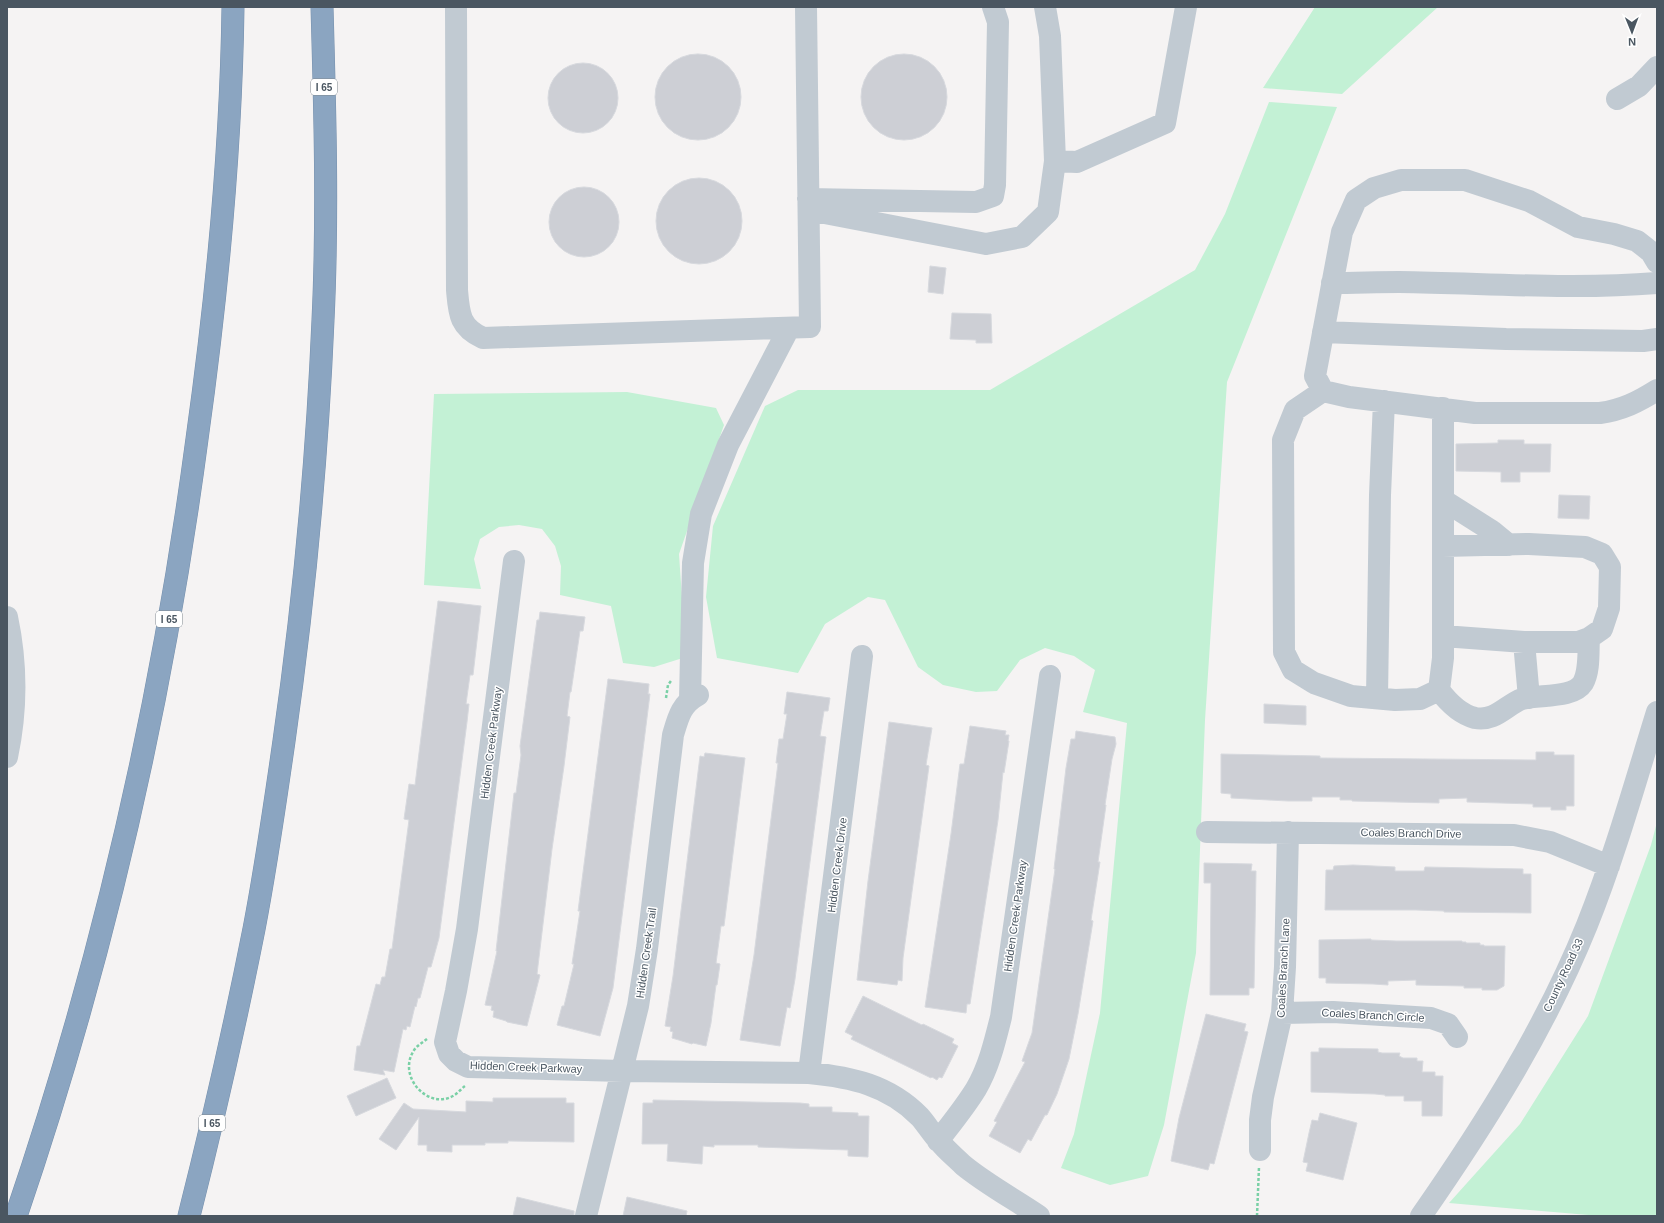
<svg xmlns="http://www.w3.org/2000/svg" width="1664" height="1223" font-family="Arial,sans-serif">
<rect width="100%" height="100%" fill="#f5f3f3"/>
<!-- green -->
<path fill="#c3f1d5" d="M 1315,7 L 1438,7 L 1342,94 L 1263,88 Z
M 1269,102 L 1337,107 L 1227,382 L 1205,720 L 1196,953 L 1164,1125 L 1148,1176 L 1110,1185 L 1061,1168 L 1074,1134 L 1100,1013 L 1127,723 L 1083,712 L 1095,670 L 1074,656 L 1045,648 L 1020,660 L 997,691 L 976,692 L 943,685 L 918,667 L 885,600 L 868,597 L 825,624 L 798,673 L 717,658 L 706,597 L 713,526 L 765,406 L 798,390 L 990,390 L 1195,270 L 1225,214 Z
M 627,392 L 716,408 L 724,425 L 679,554 L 686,657 L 654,667 L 623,663 L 611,606 L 560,595 L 561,566 L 555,546 L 542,529 L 519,525 L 499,527 L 480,539 L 474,559 L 481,589 L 424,585 L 434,394 Z
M 1657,822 L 1657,1216 L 1600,1216 L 1449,1203 L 1520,1124 L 1588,1016 L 1651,845 Z"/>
<!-- building -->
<path fill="#cdcfd5" stroke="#d7d9de" d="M655 97a43 43 0 1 1 86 0a43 43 0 1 1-86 0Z
M861 97a43 43 0 1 1 86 0a43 43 0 1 1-86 0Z
M548 98a35 35 0 1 1 70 0a35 35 0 1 1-70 0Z
M656 221a43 43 0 1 1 86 0a43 43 0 1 1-86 0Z
M549 222a35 35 0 1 1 70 0a35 35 0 1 1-70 0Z
M 930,266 L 946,268 L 943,294 L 928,292 Z
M 952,313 L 991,314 L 992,343 L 976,343 L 976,340 L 950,339 Z
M 1498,440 L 1524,440 L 1524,444 L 1551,444 L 1550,472 L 1520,472 L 1520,482 L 1501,482 L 1501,472 L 1456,471 L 1456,444 L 1498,443 Z
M 1559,495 L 1590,496 L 1589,519 L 1558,518 Z
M 438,601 L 481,606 L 473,675 L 470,675 L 466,704 L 469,704 L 467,722 L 439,938 L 431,967 L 428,967 L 427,971 L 420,998 L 418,998 L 416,1007 L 415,1006 L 410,1027 L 407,1026 L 406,1030 L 403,1029 L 394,1072 L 383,1070 L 385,1075 L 354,1070 L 357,1046 L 360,1046 L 376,984 L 380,985 L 382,977 L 385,977 L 390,949 L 392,949 L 409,820 L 404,819 L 409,784 L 415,785 Z
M 540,612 L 585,617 L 583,631 L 580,631 L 571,692 L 570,692 L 567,716 L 570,717 L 564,766 L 552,849 L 537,974 L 540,975 L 527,1026 L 507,1022 L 506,1021 L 493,1017 L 494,1011 L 491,1010 L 492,1006 L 485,1005 L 497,951 L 496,951 L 514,793 L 516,793 L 521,755 L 520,746 L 537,620 L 539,620 Z
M 608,679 L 649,684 L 648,694 L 650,694 L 613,988 L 600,1036 L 557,1025 L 562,1006 L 564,1006 L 574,964 L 572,964 L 580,911 L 578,911 Z
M 787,692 L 830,698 L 828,711 L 824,711 L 820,736 L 826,737 L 795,979 L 790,1008 L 787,1007 L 780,1046 L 740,1040 L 754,955 L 778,763 L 776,763 L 779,739 L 783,739 L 787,714 L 784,714 Z
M 1264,704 L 1306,706 L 1306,725 L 1264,723 Z
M 889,722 L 932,728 L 926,765 L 929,766 L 903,958 L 902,981 L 898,980 L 897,985 L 857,980 L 868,881 Z
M 970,726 L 1006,731 L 1005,735 L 1009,735 L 1008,741 L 1009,741 L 1004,773 L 1003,772 L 998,820 L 970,1004 L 967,1004 L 966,1013 L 925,1007 L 951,834 L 960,764 L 964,764 Z
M 1076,731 L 1115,737 L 1116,744 L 1112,759 L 1105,805 L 1106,805 L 1098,862 L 1100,862 L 1091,920 L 1093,921 L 1078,1014 L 1069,1059 L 1057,1094 L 1047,1115 L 1045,1115 L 1031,1141 L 1028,1139 L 1020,1153 L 989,1136 L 997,1122 L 994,1121 L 1025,1062 L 1022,1061 L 1032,1033 L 1055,869 L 1054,869 L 1066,768 L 1071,739 L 1075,739 Z
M 1536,752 L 1554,752 L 1554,755 L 1574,755 L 1574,806 L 1566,806 L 1566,810 L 1551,810 L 1551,807 L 1533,807 L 1533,804 L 1467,802 L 1467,798 L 1439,799 L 1439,803 L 1352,801 L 1352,800 L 1340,800 L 1340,797 L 1312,797 L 1312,801 L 1288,801 L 1231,798 L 1231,794 L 1221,793 L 1221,754 L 1320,756 L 1320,758 L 1536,760 Z
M 705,753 L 745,758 L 724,926 L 721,926 L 716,963 L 720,964 L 717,985 L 716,985 L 711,1023 L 706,1046 L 693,1043 L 692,1044 L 672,1038 L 673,1032 L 670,1031 L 671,1027 L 665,1026 L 673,976 L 700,756 L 704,757 Z
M 1204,863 L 1252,864 L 1251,871 L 1256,871 L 1254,988 L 1249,988 L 1249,995 L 1210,995 L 1211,883 L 1204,883 Z
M 1353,865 L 1395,867 L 1395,871 L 1424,871 L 1425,867 L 1523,869 L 1523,874 L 1531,874 L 1531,913 L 1444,912 L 1444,911 L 1416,910 L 1325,910 L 1326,870 L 1333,870 L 1334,866 Z
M 1371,939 L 1371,940 L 1396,941 L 1462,941 L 1462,942 L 1466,942 L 1466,943 L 1480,943 L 1480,945 L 1484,945 L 1484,946 L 1505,946 L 1504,986 L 1497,990 L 1482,990 L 1482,988 L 1464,988 L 1464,986 L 1416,985 L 1416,980 L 1388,981 L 1388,985 L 1373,984 L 1326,983 L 1326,978 L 1319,978 L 1319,940 Z
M 863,996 L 922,1025 L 923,1024 L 954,1039 L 952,1043 L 958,1046 L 942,1078 L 939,1077 L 937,1080 L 932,1077 L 931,1078 L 851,1039 L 853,1036 L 845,1032 Z
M 1206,1014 L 1246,1024 L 1244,1031 L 1248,1032 L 1214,1164 L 1210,1163 L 1208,1170 L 1171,1161 L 1179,1118 Z
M 1319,1048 L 1378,1049 L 1378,1052 L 1382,1053 L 1400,1053 L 1399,1056 L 1403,1058 L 1417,1058 L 1417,1061 L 1423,1061 L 1422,1072 L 1435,1072 L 1435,1076 L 1443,1076 L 1442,1116 L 1422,1116 L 1422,1101 L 1404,1101 L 1404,1096 L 1385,1096 L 1385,1095 L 1375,1094 L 1311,1092 L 1311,1052 L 1319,1052 Z
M 387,1078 L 396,1098 L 356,1116 L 347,1096 Z
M 493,1098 L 566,1098 L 566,1103 L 574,1103 L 574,1142 L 508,1141 L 508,1143 L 485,1143 L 485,1145 L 452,1145 L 452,1152 L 427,1151 L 427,1145 L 418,1145 L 419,1117 L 396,1150 L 379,1139 L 404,1103 L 413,1109 L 466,1112 L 466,1101 L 493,1102 Z
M 653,1100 L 800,1103 L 809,1104 L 809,1107 L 832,1107 L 832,1112 L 858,1113 L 858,1116 L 869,1116 L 868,1157 L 848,1156 L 848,1150 L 758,1147 L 758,1145 L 714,1145 L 714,1147 L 703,1146 L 702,1164 L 667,1161 L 668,1144 L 642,1144 L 643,1103 L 653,1103 Z
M 1320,1113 L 1357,1123 L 1343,1180 L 1306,1171 L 1308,1163 L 1303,1162 L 1309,1133 L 1312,1120 L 1318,1121 Z
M 517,1197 L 574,1211 L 574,1216 L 513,1216 Z
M 627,1197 L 687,1211 L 686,1216 L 623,1216 Z"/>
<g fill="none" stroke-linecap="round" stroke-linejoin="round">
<!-- highway casing -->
<g stroke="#7690ad" stroke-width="23">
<path id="highway" d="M 16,1216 C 102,964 162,703 197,439 C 217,296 231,151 233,7
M 189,1216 C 213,1121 235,1025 254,929 C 266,867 275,804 284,741 C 304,601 317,461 323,320 C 328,216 325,111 322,7"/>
</g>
<!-- path -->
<path stroke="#7ad0a6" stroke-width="2.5" stroke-dasharray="3 2" stroke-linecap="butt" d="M 666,698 L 668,685 L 671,681
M 427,1039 C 422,1043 416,1046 413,1052 C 398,1077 428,1110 453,1096 C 457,1094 461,1089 465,1086
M 1257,1216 L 1259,1167"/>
<!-- minor -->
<path stroke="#c1cad2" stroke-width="22" d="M 456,7 L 457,290 C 459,313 459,327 483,338 L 810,327 L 806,7
M 1617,99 L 1639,86 L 1657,67
M 1055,161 L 1077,162 L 1165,123 L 1186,7
M 808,199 L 976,202 L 993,196 L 995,185 L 998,22 L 993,7
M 809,210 L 986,244 L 1022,237 L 1048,212 L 1055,161 L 1050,36 L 1045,7
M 1657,262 L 1651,252 L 1637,241 L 1614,234 L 1578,227 L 1529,201 L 1465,180 L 1401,180 L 1374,188 L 1356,200 L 1342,232 L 1315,376 L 1323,391 L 1349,397 L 1475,413 L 1600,413 C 1622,410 1638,402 1657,390
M 1332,283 C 1355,283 1377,282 1399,282 C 1485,283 1571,290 1657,283
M 1323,332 L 1506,339 L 1643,341 L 1657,339
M 1323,391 L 1295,410 L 1283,440 L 1284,652 L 1293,670 L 1314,683 L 1351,696 L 1395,700 L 1420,699 L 1439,690 L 1443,658 L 1443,408
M 1443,500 L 1492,531 L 1509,545
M 1443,546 L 1529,544 L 1585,547 L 1602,554 L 1610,567 L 1609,608 L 1602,629 L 1589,638 L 1578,642 L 1524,642 L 1443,636
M 514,561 L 467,929 L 456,991 L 445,1042 L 449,1054 L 456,1061 L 468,1067 L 623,1071 L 809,1073 C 851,1077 889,1085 920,1117 C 927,1125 932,1134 939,1141 C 946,1150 955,1157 963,1165 C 986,1184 1014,1199 1039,1216
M 7,617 C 17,664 17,710 7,757
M 1524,642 L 1529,698
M 1439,690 C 1448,702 1459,714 1475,718 C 1495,722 1506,705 1522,699 C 1538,694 1573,699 1583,683 C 1590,671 1588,651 1589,638
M 1377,698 L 1380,495 L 1384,401
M 690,700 L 693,563 L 701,514 L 728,445 L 789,328
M 1207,832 L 1514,835 L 1550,842 L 1609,866
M 1282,1013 L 1333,1012 L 1431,1018 L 1448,1024 L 1457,1037
M 809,1073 L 862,656
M 938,1141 C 951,1124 965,1107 976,1089 C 989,1067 995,1041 1001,1017 L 1050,676
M 1260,1150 L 1260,1120 L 1263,1097 L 1282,1013 L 1285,967 L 1288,832
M 586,1216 L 638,1006 L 647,949 L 673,735 C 678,718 681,704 698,695
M 1421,1216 C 1485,1124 1545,1029 1587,925 C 1615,855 1635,783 1657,712"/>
<!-- highway -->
<use href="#highway" stroke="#8ba5c1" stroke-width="22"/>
</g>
<g text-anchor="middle" stroke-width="3" stroke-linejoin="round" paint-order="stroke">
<!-- shield labels -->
<g fill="#fff" stroke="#808990" stroke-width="1">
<rect x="311" y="79" width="26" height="16" rx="3"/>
<rect x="156" y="611" width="26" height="16" rx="3"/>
<rect x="199" y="1115" width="26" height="16" rx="3"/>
</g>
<g font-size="10" font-weight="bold" fill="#4a5661">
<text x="324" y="91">I 65</text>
<text x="169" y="623">I 65</text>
<text x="212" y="1127">I 65</text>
</g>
<!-- street labels -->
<g font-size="11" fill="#4a5661" stroke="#fff">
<text transform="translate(491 743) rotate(-83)" y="4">Hidden Creek Parkway</text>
<text transform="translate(1411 833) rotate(1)" y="4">Coales Branch Drive</text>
<text transform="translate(837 865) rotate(-83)" y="4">Hidden Creek Drive</text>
<text transform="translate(1015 916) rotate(-82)" y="4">Hidden Creek Parkway</text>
<text transform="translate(646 953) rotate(-82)" y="4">Hidden Creek Trail</text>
<text transform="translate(1283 968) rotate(-87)" y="4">Coales Branch Lane</text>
<text transform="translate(1563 975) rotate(-65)" y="4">County Road 33</text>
<text transform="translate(1373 1015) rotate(3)" y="4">Coales Branch Circle</text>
<text transform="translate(526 1067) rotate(2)" y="4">Hidden Creek Parkway</text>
</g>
</g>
<!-- border -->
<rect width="1664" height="1223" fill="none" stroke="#4a5661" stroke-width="16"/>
<!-- north arrow -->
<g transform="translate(1632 32) rotate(179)" stroke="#ffffff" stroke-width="3" paint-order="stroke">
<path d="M0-3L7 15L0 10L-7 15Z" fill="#4a5661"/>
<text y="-6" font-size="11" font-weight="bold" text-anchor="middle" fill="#4a5661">N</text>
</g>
</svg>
